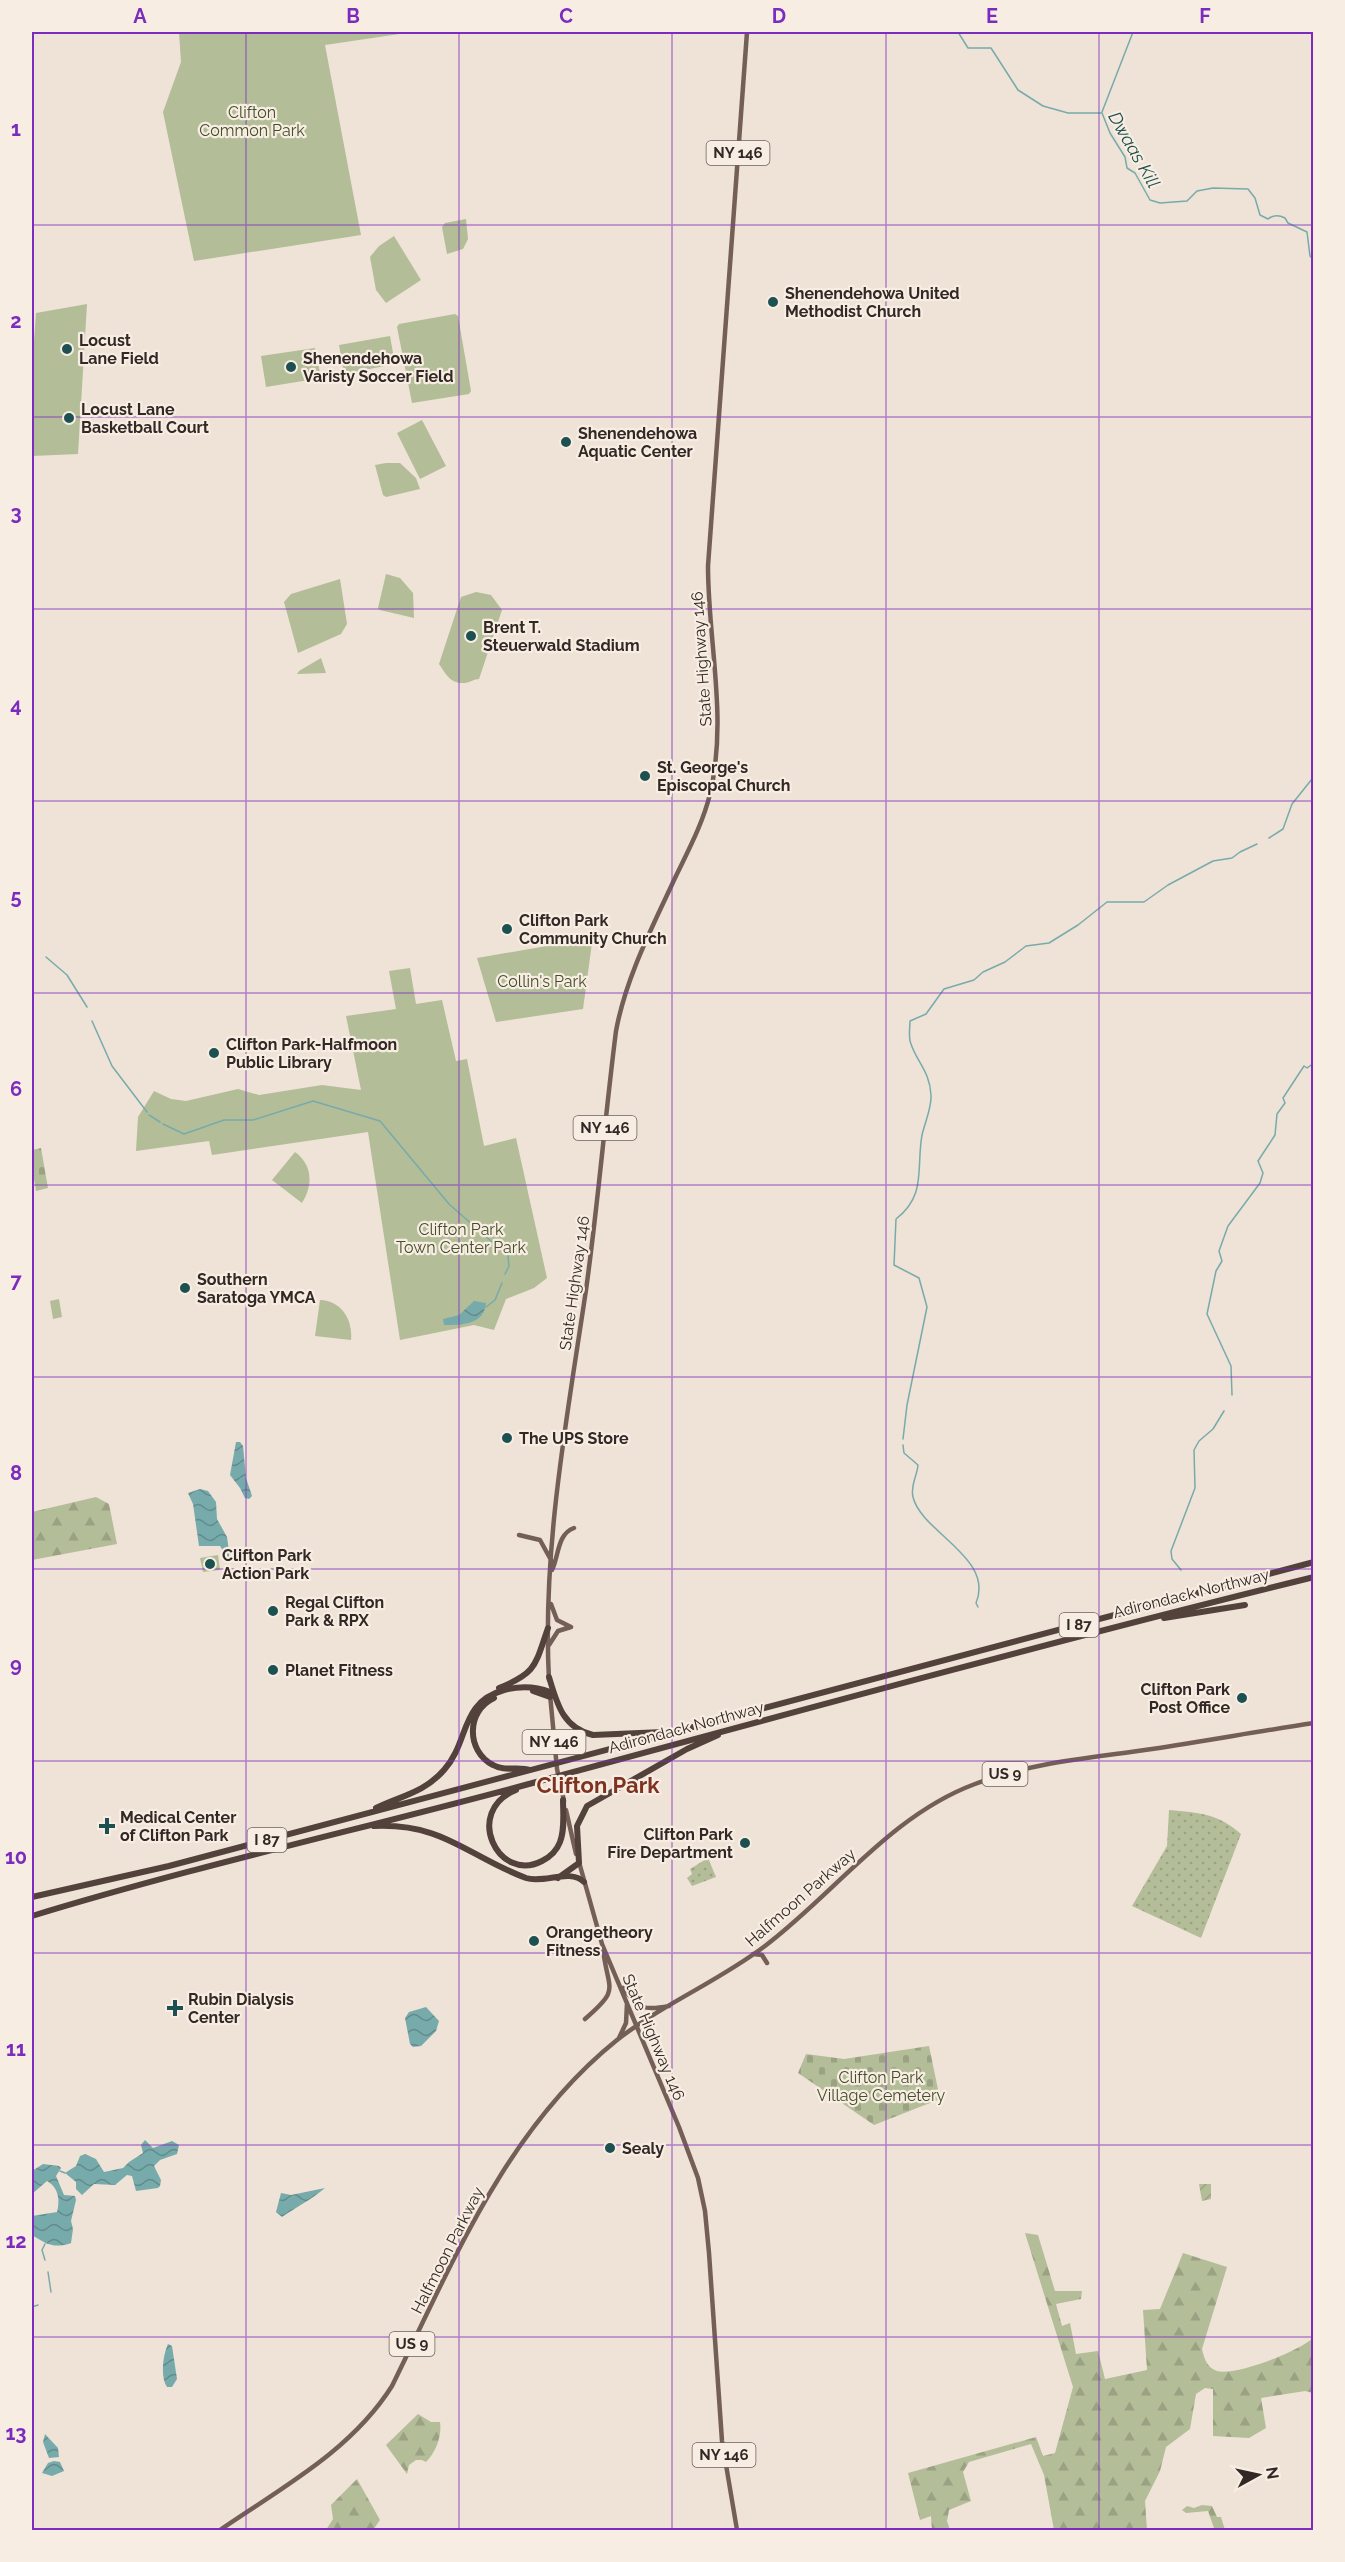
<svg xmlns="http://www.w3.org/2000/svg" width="1345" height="2562" font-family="Raleway,sans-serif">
<defs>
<pattern id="grass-dots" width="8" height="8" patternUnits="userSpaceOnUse" patternTransform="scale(1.5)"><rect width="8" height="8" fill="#b3bd98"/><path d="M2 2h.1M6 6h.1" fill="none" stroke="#9aa283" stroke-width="1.8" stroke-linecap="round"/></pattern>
<pattern id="forest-firs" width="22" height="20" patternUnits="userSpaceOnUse" patternTransform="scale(1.5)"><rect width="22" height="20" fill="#b3bd98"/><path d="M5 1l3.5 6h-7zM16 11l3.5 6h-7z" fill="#9aa283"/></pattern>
<pattern id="cemetery-stones" width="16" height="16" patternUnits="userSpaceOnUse" patternTransform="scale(1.5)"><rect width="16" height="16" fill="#b3bd98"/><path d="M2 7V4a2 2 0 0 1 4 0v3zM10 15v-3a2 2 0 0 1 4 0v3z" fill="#9aa283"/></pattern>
<pattern id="garden-furrows" width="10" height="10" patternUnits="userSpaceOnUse" patternTransform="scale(1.5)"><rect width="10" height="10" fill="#b3bd98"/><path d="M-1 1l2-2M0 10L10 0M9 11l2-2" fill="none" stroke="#9aa283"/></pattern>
<pattern id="water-waves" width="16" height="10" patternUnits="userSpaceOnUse" patternTransform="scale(1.5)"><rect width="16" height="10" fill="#77abab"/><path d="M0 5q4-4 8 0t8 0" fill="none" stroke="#628b8b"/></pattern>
</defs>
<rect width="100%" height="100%" fill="#efe2d7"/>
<!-- grass -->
<path fill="url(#grass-dots)" d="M 1169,1810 C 1200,1813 1217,1813 1241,1834 L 1201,1938 L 1132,1906 L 1167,1846 Z
M 708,1858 L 716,1877 L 692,1886 L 687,1878 L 692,1874 L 690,1869 Z"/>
<!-- forest -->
<path fill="url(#forest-firs)" d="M 96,1497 L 109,1504 L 117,1544 L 32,1560 L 32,1512 Z
M 1025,2233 L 1038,2235 L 1055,2291 L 1082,2291 L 1081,2299 L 1056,2304 L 1062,2326 L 1070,2323 L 1076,2354 L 1098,2351 L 1105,2379 L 1147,2370 L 1143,2310 L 1160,2309 L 1183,2253 L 1227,2267 L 1202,2349 C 1204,2358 1207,2368 1217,2371 C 1237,2376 1299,2351 1313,2338 L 1313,2393 L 1305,2391 L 1261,2398 L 1266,2428 L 1249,2438 L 1213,2436 L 1213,2389 L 1205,2388 L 1196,2394 L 1190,2429 L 1166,2447 L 1160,2471 L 1145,2501 L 1147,2530 L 1054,2530 L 1044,2475 L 1031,2444 L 969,2462 L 963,2472 L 971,2501 L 949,2510 L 947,2521 L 950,2530 L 932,2530 L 931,2516 L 920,2520 L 908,2473 L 1036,2437 L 1043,2456 L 1055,2453 L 1073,2387 Z
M 418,2414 L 431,2422 L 440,2422 C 442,2436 436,2452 426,2462 L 422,2460 L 416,2460 L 409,2465 L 407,2474 L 386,2445 Z
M 357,2479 L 380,2520 L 373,2530 L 326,2530 L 333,2519 L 331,2505 Z
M 1202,2505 L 1212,2506 L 1217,2517 L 1221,2517 L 1225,2530 L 1210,2530 L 1214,2528 L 1208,2511 L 1186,2513 L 1182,2510 L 1187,2506 L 1194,2508 Z"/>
<!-- cemetery -->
<path fill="url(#cemetery-stones)" d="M 41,1148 L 48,1188 L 36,1191 L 32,1166 L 32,1150 Z
M 929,2046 L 940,2099 L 874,2125 L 798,2073 L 806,2054 L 844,2059 Z"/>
<!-- park -->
<path fill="#b3bd98" d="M 179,32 L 413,32 L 325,45 L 361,235 L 194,261 L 163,112 L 181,62 Z
M 466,219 L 468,239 L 463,249 L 447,254 L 442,227 L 445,223 Z
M 394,236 L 421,280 L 386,303 L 376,290 L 370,257 L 379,246 Z
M 87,304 L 78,454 L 32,456 L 32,369 L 36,313 Z
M 455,314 L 458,316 L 471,391 L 469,394 L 412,403 L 397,327 L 399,324 Z
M 390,336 L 395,364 L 344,374 L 339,345 Z
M 315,348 L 321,378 L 266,387 L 261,356 Z
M 422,420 L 446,466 L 420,479 L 397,433 Z
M 386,463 L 400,463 L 416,478 L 420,489 L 386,497 L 383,495 L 375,465 Z
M 386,574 L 400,578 L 413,593 L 414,618 L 380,610 L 378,608 Z
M 340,579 L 347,624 L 341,634 L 298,653 L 284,602 L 291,594 Z
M 476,592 L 491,595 L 502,610 L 479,679 C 474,679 471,682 465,683 C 450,684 446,674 439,664 L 461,597 Z
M 321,658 L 326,673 L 297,674 L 299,671 Z
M 570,942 L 592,943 L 583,1009 L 496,1022 L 477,958 Z
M 410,968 L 416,1004 L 442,1000 L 456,1061 L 467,1059 L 484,1146 L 516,1138 L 547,1278 L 534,1288 L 506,1299 L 494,1330 L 474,1325 L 400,1340 L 368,1132 L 212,1155 L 209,1141 L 136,1151 L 138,1117 L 154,1091 L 171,1099 L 186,1101 L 238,1089 L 259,1095 L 322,1085 L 361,1090 L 346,1016 L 396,1009 L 389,971 Z
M 295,1152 C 313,1165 313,1186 302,1203 L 272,1180 Z
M 59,1299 L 62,1317 L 53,1319 L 50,1301 Z
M 320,1300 C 342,1301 353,1320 351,1340 L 315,1336 Z
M 218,1555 L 220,1570 L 203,1572 L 200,1558 Z"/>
<!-- garden -->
<path fill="url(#garden-furrows)" d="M 1199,2184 L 1211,2184 L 1211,2199 L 1202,2201 Z"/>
<!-- water -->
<path fill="url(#water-waves)" d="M 474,1301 L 486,1303 C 484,1325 462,1325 444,1325 L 443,1319 L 459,1315 Z
M 236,1442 L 240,1442 L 243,1446 L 246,1478 L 252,1496 L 249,1499 L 245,1498 L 240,1488 L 230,1475 Z
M 200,1489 L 208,1491 L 216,1502 L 217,1519 L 227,1537 L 230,1558 L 227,1557 L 220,1546 L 199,1546 L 193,1504 L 188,1493 Z
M 426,2007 L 439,2021 L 436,2031 L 421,2046 L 413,2047 L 410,2044 L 405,2018 L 409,2012 Z
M 145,2140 L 153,2148 L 172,2141 L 179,2145 L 177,2154 L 160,2160 L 154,2166 L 161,2180 L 160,2186 L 158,2188 L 136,2191 L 132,2176 L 127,2175 L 115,2185 L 94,2184 L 82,2195 L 76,2189 L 76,2182 L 65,2173 L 76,2166 L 80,2156 L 85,2154 L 96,2159 L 104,2172 L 123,2168 L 129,2162 L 143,2153 L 141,2145 Z
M 43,2164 L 59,2166 L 61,2168 L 56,2176 L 64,2195 L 75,2196 L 76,2200 L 71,2221 L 73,2229 L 71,2243 C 54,2249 46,2244 32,2235 L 32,2216 L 57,2212 C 60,2200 59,2188 47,2181 L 32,2194 L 32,2171 Z
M 325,2188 C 312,2199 295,2208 282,2217 L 276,2212 L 281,2193 L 291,2195 Z
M 168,2344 L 172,2346 L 177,2379 L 172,2387 L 167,2387 C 160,2377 163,2355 168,2344 Z
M 45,2434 L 58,2448 L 59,2457 L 49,2458 L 43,2442 Z
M 54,2461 L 60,2462 L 64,2471 L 52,2476 L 42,2473 L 48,2463 Z"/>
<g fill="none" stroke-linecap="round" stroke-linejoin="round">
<!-- stream -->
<path stroke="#77abab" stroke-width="1.5" d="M 958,32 L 968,48 L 991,48 L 1018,90 L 1043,106 L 1068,113 L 1102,113 L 1110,133 L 1125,157 L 1127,168 L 1135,173 L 1150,200 L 1160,203 L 1187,201 L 1197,191 L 1213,188 L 1248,189 L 1255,198 L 1260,215 L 1268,219 C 1273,215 1279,215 1285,218 L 1288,223 L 1307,232 L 1310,256 L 1314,260
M 1102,112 L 1133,32
M 1314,733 L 1312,734 L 1314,743
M 1269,838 L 1283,829 L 1292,804 L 1312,779 L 1314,770
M 46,957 L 67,975 L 87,1007
M 92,1021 L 112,1066 L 147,1112
M 149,1115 L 160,1122
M 163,1124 L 184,1134 L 224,1120 L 253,1120 L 313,1101 L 380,1121 L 449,1204 L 508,1256 L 509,1266 L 505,1274
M 486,1307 L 495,1300 L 502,1283
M 1232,1395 L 1231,1366 L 1207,1314 L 1216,1271 L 1222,1261 L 1219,1251 L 1228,1226 L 1260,1183 L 1263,1173 L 1258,1161 L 1275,1135 L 1277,1114 L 1285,1103 L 1283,1098 L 1304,1066 L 1307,1068 L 1314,1063
M 903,1439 L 907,1405 L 927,1307 L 919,1278 L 894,1265 L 896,1219 C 927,1195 916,1168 922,1135 C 925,1122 932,1107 931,1095 C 930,1072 917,1062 911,1044 C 908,1037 910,1028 910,1021 L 926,1014 L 944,989 L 974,980 L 983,972 L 1005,962 L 1026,946 L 1049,943 L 1078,925 L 1107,902 L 1144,902 L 1168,885 L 1213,861 L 1232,858 L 1240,852 L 1257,844
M 903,1445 L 904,1453 L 918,1465 C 917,1477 910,1485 913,1497 C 921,1532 995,1558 976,1603 L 978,1607
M 1181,1570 L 1172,1559 L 1171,1551 L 1195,1488 L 1194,1450 L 1199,1441 L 1213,1429 L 1224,1411
M 60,2171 L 65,2173
M 45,2244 L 42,2250 L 45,2260
M 48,2272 L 51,2292
M 32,2307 L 38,2305"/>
<!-- primary -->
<path stroke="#745f56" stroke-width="4.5" d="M 519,1535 L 540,1540 L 551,1560
M 552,1570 C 559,1556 557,1534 574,1528
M 551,1604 L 557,1620 L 571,1627
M 549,1645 L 558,1631 L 571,1627
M 549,1680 C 542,1550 567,1418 586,1290 C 598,1204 605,1117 616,1031 C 626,977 652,928 675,878 C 688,851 703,823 710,794 C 728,718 708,643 708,566 L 747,32
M 550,1694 L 557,1769 L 564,1801
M 566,1810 L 576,1854
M 579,1862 L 602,1944 L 679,2127 L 698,2178 L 705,2211 L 709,2253 L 722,2441 L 737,2530
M 753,1954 L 762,1955 L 767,1963
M 623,1988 C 639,2009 644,2011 669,2006
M 585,2019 C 621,1988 608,1992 603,1949
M 619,2038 L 626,2023 L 627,2003
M 220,2530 C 281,2488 351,2451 392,2386 C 453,2262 506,2129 617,2040 C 663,2004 719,1981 765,1946 C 835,1893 891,1815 975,1784 C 1032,1762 1092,1758 1152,1749 C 1206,1741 1260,1731 1314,1723"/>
<!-- highway -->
<path stroke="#53423c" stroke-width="6" d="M 1164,1618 L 1245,1605
M 549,1677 C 557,1704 563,1728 593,1735 L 663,1732
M 499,1688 C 537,1673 535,1665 548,1628
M 533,1691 L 550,1697
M 494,1698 C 466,1711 466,1751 493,1765 C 505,1772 518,1766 530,1770
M 516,1790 C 463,1811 498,1884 542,1861 C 550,1857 557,1850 560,1842 C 565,1829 563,1813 563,1800
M 376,1808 C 401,1796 425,1792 444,1770 C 470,1741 459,1703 504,1690 C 519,1686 535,1686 550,1692
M 374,1826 C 444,1823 467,1856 526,1878 C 544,1884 570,1868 584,1882
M 558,1878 L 579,1863 L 577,1826 L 587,1806 L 687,1749 L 718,1735
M 32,1897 L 169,1866 L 1314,1562
M 32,1916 C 199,1865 371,1827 540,1781 C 798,1711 1055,1641 1314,1577"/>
</g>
<!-- grid -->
<path fill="none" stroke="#7b2cbf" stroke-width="1.5" stroke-opacity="0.55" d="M 246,32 L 246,2530M 459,32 L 459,2530M 672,32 L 672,2530M 886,32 L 886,2530M 1099,32 L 1099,2530M 32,225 L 1314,225M 32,417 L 1314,417M 32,609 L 1314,609M 32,801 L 1314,801M 32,993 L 1314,993M 32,1185 L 1314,1185M 32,1377 L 1314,1377M 32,1569 L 1314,1569M 32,1761 L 1314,1761M 32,1953 L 1314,1953M 32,2145 L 1314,2145M 32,2337 L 1314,2337"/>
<!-- markers -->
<g fill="#1d5151" stroke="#f8ede2" stroke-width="2">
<circle cx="773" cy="302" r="6"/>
<circle cx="67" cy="349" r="6"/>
<circle cx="291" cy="367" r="6"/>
<circle cx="69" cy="418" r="6"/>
<circle cx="566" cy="442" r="6"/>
<circle cx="471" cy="636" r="6"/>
<circle cx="645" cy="776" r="6"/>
<circle cx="507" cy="929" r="6"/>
<circle cx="214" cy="1053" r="6"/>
<circle cx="185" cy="1288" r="6"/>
<circle cx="507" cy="1438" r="6"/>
<circle cx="210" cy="1564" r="6"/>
<circle cx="273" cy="1611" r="6"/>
<circle cx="273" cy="1670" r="6"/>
<circle cx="1242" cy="1698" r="6"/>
<path d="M104 1817h6v6h6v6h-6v6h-6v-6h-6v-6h6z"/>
<circle cx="745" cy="1843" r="6"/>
<circle cx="534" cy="1941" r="6"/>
<path d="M172 1999h6v6h6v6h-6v6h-6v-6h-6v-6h6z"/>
<circle cx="610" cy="2148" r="6"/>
</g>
<g text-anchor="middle" stroke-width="4.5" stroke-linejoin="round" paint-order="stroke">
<!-- shield labels -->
<g fill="#f8ede2" stroke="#6d635e" stroke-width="1.5">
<rect x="706.5" y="141" width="63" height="24" rx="4.5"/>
<rect x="573.5" y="1116" width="63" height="24" rx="4.5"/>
<rect x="1059.5" y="1613" width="39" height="24" rx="4.5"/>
<rect x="522.5" y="1730" width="63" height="24" rx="4.5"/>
<rect x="982.5" y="1762" width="45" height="24" rx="4.5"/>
<rect x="247.5" y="1828" width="39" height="24" rx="4.5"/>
<rect x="389.5" y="2332" width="45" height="24" rx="4.5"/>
<rect x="692.5" y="2443" width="63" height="24" rx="4.5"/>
</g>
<g font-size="15" font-weight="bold" fill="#322825">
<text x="738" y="158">NY 146</text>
<text x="605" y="1133">NY 146</text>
<text x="1079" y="1630">I 87</text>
<text x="554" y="1747">NY 146</text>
<text x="1005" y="1779">US 9</text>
<text x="267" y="1845">I 87</text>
<text x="412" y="2349">US 9</text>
<text x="724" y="2460">NY 146</text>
</g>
<!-- park labels -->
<g font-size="16" fill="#434f2a" stroke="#f8ede2">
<text x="252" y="118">Clifton<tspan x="252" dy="18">Common Park</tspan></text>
<text x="542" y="987">Collin's Park</text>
<text x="461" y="1235">Clifton Park<tspan x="461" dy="18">Town Center Park</tspan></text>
<text x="881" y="2083">Clifton Park<tspan x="881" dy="18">Village Cemetery</tspan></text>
</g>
<!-- poi labels -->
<g font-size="16" font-weight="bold" fill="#322825" stroke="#f8ede2" text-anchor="start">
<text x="785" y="299">Shenendehowa United<tspan x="785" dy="18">Methodist Church</tspan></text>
<text x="79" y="346">Locust<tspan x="79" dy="18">Lane Field</tspan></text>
<text x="303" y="364">Shenendehowa<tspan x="303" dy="18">Varisty Soccer Field</tspan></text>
<text x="81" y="415">Locust Lane<tspan x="81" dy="18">Basketball Court</tspan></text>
<text x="578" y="439">Shenendehowa<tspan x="578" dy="18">Aquatic Center</tspan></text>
<text x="483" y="633">Brent T.<tspan x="483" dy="18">Steuerwald Stadium</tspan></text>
<text x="657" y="773">St. George's<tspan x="657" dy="18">Episcopal Church</tspan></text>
<text x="519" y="926">Clifton Park<tspan x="519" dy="18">Community Church</tspan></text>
<text x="226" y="1050">Clifton Park-Halfmoon<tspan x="226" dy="18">Public Library</tspan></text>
<text x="197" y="1285">Southern<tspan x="197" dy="18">Saratoga YMCA</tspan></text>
<text x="519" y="1444">The UPS Store</text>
<text x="222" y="1561">Clifton Park<tspan x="222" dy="18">Action Park</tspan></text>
<text x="285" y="1608">Regal Clifton<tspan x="285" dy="18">Park &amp; RPX</tspan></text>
<text x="285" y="1676">Planet Fitness</text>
<text x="1230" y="1695" text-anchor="end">Clifton Park<tspan x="1230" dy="18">Post Office</tspan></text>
<text x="120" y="1823">Medical Center<tspan x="120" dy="18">of Clifton Park</tspan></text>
<text x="733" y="1840" text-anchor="end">Clifton Park<tspan x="733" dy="18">Fire Department</tspan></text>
<text x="546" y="1938">Orangetheory<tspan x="546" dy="18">Fitness</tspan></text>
<text x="188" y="2005">Rubin Dialysis<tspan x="188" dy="18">Center</tspan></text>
<text x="622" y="2154">Sealy</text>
</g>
<!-- street labels -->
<g font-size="16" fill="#322825" stroke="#f8ede2">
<text transform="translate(701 659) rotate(-94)" y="6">State Highway 146</text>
<text transform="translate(574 1283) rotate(-82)" y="6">State Highway 146</text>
<text transform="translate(1191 1593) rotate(-14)" y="6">Adirondack Northway</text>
<text transform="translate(686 1727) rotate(-15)" y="6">Adirondack Northway</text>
<text transform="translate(800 1897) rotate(-41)" y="6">Halfmoon Parkway</text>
<text transform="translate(654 2037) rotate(67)" y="6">State Highway 146</text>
<text transform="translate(447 2250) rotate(-63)" y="6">Halfmoon Parkway</text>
</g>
<!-- water labels -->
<g font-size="18" font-style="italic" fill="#1d5151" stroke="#f8ede2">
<text transform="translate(1134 150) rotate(60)" y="6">Dwaas Kill</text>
</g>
<!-- district labels -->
<g font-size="22" font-weight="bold" fill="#7e3321" stroke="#f8ede2">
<text x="598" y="1793">Clifton Park</text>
</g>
</g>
<!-- border -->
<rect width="1345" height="2562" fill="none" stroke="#f8ede2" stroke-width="66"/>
<!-- north arrow -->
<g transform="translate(1258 2475) rotate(82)" stroke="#f8ede2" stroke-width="4.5" paint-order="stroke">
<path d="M0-4.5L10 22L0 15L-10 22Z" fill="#322825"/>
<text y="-9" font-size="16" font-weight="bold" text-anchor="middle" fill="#322825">N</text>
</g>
<rect x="33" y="33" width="1279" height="2496" fill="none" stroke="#7b2cbf" stroke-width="2"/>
<g font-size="20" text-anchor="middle" font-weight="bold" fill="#7b2cbf">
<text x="140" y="23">A</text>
<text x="353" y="23">B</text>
<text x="566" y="23">C</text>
<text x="779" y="23">D</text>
<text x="992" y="23">E</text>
<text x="1205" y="23">F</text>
<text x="16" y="136">1</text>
<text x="16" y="328">2</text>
<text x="16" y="520">3</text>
<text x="16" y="712">4</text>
<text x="16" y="904">5</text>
<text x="16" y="1096">6</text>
<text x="16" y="1288">7</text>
<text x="16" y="1480">8</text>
<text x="16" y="1672">9</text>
<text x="16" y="1864">10</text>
<text x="16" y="2056">11</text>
<text x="16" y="2248">12</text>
<text x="16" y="2440">13</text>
</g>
</svg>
